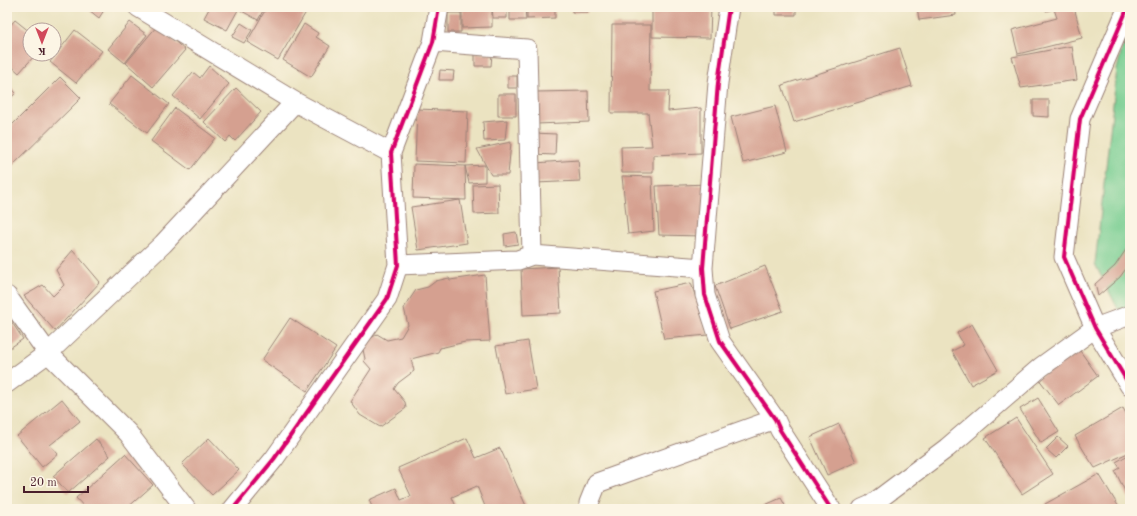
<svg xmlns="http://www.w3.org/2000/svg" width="1137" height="516" font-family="'Old Standard TT',serif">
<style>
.green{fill:#78ce92;stroke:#61765e}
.building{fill:#d5a090}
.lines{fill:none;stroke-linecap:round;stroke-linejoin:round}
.minor-casing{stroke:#9a8176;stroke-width:21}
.minor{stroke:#fff;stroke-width:19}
.cycleway-casing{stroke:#fcf5e5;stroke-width:6}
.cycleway{stroke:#d6006c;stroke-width:4}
</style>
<rect width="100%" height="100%" fill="#fcf5e5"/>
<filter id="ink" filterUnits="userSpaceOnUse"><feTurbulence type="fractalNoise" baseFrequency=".025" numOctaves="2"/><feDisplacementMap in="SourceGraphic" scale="8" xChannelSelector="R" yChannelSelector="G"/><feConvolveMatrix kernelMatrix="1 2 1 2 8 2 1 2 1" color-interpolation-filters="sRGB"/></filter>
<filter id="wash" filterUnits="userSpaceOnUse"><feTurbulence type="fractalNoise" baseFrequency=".012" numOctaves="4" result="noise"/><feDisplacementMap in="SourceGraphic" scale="16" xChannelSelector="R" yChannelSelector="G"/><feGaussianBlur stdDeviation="0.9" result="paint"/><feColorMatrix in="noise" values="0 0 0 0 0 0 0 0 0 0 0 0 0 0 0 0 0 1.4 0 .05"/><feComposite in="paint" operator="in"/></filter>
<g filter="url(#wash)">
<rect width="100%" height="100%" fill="#ebe3c1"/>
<path class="green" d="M 1130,14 L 1130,306 L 1120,313 L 1095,264 L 1117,69 Z"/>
<g id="blocks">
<path class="building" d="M 92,7 L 106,7 L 99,18 L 89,10 Z
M 210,7 L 232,7 L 238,10 L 227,30 L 204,18 Z
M 241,7 L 265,7 L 258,20 L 240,10 Z
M 267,7 L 309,7 L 278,60 L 247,42 Z
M 459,7 L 484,7 L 484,9 L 492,9 L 492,27 L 462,28 L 462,11 L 459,11 Z
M 492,7 L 507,7 L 507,18 L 493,18 Z
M 510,7 L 525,7 L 526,20 L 510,20 Z
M 527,7 L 555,7 L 555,18 L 527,19 Z
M 572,7 L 588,7 L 588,12 L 572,12 Z
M 652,7 L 711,7 L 710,38 L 652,37 Z
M 776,7 L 796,7 L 796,15 L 776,15 Z
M 917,7 L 955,7 L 956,15 L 919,20 Z
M 1045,7 L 1074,7 L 1082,38 L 1018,54 L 1012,30 L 1057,18 L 1054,9 L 1046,11 Z
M 448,13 L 461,13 L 461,32 L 448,32 Z
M 15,20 L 30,32 L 30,54 L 36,54 L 19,73 L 7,62 L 7,29 Z
M 130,22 L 147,35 L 125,63 L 108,49 Z
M 241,23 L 252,30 L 244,43 L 232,37 Z
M 304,24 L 318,33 L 316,37 L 330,46 L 311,77 L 283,60 Z
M 612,25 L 651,25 L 650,91 L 669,91 L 668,111 L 701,108 L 701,153 L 653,155 L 653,173 L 622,173 L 621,147 L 652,146 L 648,113 L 611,113 Z
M 157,26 L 185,50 L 153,87 L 126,63 Z
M 75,30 L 102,51 L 76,83 L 50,62 Z
M 1072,46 L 1077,80 L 1021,88 L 1012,57 Z
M 900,48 L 912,86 L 794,122 L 782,85 Z
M 475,53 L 492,54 L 491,66 L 475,66 Z
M 209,66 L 229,84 L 200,119 L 173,96 L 193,72 L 200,78 Z
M 440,70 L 454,71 L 453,80 L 439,80 Z
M 132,75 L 169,104 L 147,133 L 109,104 Z
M 508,76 L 517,76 L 517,88 L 508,88 Z
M 60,77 L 81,98 L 7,171 L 7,130 Z
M 7,83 L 16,93 L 7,101 Z
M 236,88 L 261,112 L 235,141 L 230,136 L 225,142 L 204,122 Z
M 588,91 L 589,122 L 536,124 L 536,92 Z
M 498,94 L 516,94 L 516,116 L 498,116 Z
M 1033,100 L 1049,100 L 1049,117 L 1033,116 Z
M 775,106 L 787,152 L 743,163 L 731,117 Z
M 175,108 L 215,138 L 190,170 L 151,141 Z
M 417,109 L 468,111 L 466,163 L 415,161 Z
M 507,120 L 505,140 L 484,141 L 483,122 Z
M 533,133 L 556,134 L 555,155 L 532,154 Z
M 511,142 L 508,175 L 491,175 L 477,149 Z
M 578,160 L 580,181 L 536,183 L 535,163 Z
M 414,164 L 465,166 L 466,200 L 413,198 Z
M 485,165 L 485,182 L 469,183 L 465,166 Z
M 622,176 L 652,177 L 654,231 L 628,234 Z
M 498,184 L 499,213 L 474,214 L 473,185 Z
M 707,184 L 702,236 L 659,235 L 656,186 Z
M 460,200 L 467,243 L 418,250 L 411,207 Z
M 516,232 L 518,244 L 505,246 L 504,234 Z
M 1127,248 L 1130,249 L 1130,263 L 1120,277 L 1098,296 L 1095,284 L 1115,266 Z
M 73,250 L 100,282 L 55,331 L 24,296 L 43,285 L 53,296 L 64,285 L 56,270 Z
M 765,266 L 783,311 L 730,329 L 715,286 Z
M 558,267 L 561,313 L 523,315 L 521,269 Z
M 485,275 L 490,341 L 465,342 L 440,348 L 438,352 L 411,359 L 414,371 L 398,383 L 394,389 L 405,402 L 406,408 L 380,427 L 360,415 L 350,401 L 371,369 L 364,361 L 365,359 L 362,345 L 377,334 L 387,340 L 401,337 L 408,325 L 404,308 L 416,290 L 428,287 L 436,281 L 449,278 L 450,280 Z
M 691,283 L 708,335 L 664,339 L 653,291 Z
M 7,315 L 23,339 L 7,350 Z
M 290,318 L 336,348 L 307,391 L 262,360 Z
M 972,324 L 998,370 L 971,385 L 952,351 L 964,345 L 957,333 Z
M 528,341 L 536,389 L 505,394 L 496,346 Z
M 1078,348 L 1098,376 L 1059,405 L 1038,378 Z
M 1038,398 L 1059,432 L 1041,443 L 1020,409 Z
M 62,399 L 80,421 L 50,445 L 58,454 L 42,467 L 17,436 Z
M 1123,408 L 1130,421 L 1130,452 L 1095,468 L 1087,456 L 1075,436 Z
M 1016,418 L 1053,474 L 1022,494 L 985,438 Z
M 839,424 L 856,462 L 827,475 L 810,437 Z
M 1058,437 L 1068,446 L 1056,458 L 1046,449 Z
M 209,438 L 239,470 L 212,495 L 182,464 Z
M 467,438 L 476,458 L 500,448 L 527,508 L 524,509 L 486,509 L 477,486 L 452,497 L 457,509 L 373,509 L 369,500 L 396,488 L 401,500 L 411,496 L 398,468 Z
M 96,439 L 110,456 L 68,493 L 53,476 Z
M 125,454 L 153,485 L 126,509 L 86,509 L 76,498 Z
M 1130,454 L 1130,501 L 1115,471 L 1120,468 L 1116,462 Z
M 1099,474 L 1120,509 L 1047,509 L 1045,504 Z
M 781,498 L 787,509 L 756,509 Z"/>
</g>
</g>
<g filter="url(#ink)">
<use href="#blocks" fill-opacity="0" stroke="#9a8176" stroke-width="1"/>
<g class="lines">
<defs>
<path id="minor" d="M 138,7 L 295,102 L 391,153
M 729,7 L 718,83 L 703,268 L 705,295 L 720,341 L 775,419 L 780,430 L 831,509
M 1128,7 L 1080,119 L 1064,257 L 1095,328 L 1130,386
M 433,42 L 527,49 L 532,255
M 398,265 L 518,260 L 532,255 L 703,268
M 7,296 L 48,353 L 128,433 L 186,509
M 7,383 L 48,353 L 163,244 L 295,102
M 589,503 L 597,483 L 775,419
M 233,509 L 274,459 L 387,299 L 398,265 L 391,153 L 433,42 L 439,7
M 862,509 L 871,505 L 947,448 L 1041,367 L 1095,328 L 1130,315"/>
</defs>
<use href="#minor" class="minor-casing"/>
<use href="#minor" class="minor"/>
<defs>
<path id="cycleway" d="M 729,7 L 718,83 L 703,268 L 705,295 L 720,341 L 775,419 L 780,430 L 831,509
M 1128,7 L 1080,119 L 1064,257 L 1095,328 L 1130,386
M 233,509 L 274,459 L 387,299 L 398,265 L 391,153 L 433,42 L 439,7"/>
</defs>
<use href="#cycleway" class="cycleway-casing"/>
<use href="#cycleway" class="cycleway"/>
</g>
</g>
<rect width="1137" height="516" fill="none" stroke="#fcf5e5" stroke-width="24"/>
<g transform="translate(42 42) rotate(180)"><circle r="19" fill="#fcf5e5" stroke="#b59f9b"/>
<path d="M0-3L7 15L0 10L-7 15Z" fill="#d1495b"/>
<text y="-6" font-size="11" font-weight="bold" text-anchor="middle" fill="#4a1f2b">K</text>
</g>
<path d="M24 486v6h64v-6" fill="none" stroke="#4a1f2b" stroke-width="2"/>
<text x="30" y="486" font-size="12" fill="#4a1f2b" stroke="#fcf5e5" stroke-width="3" paint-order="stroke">20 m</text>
</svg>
